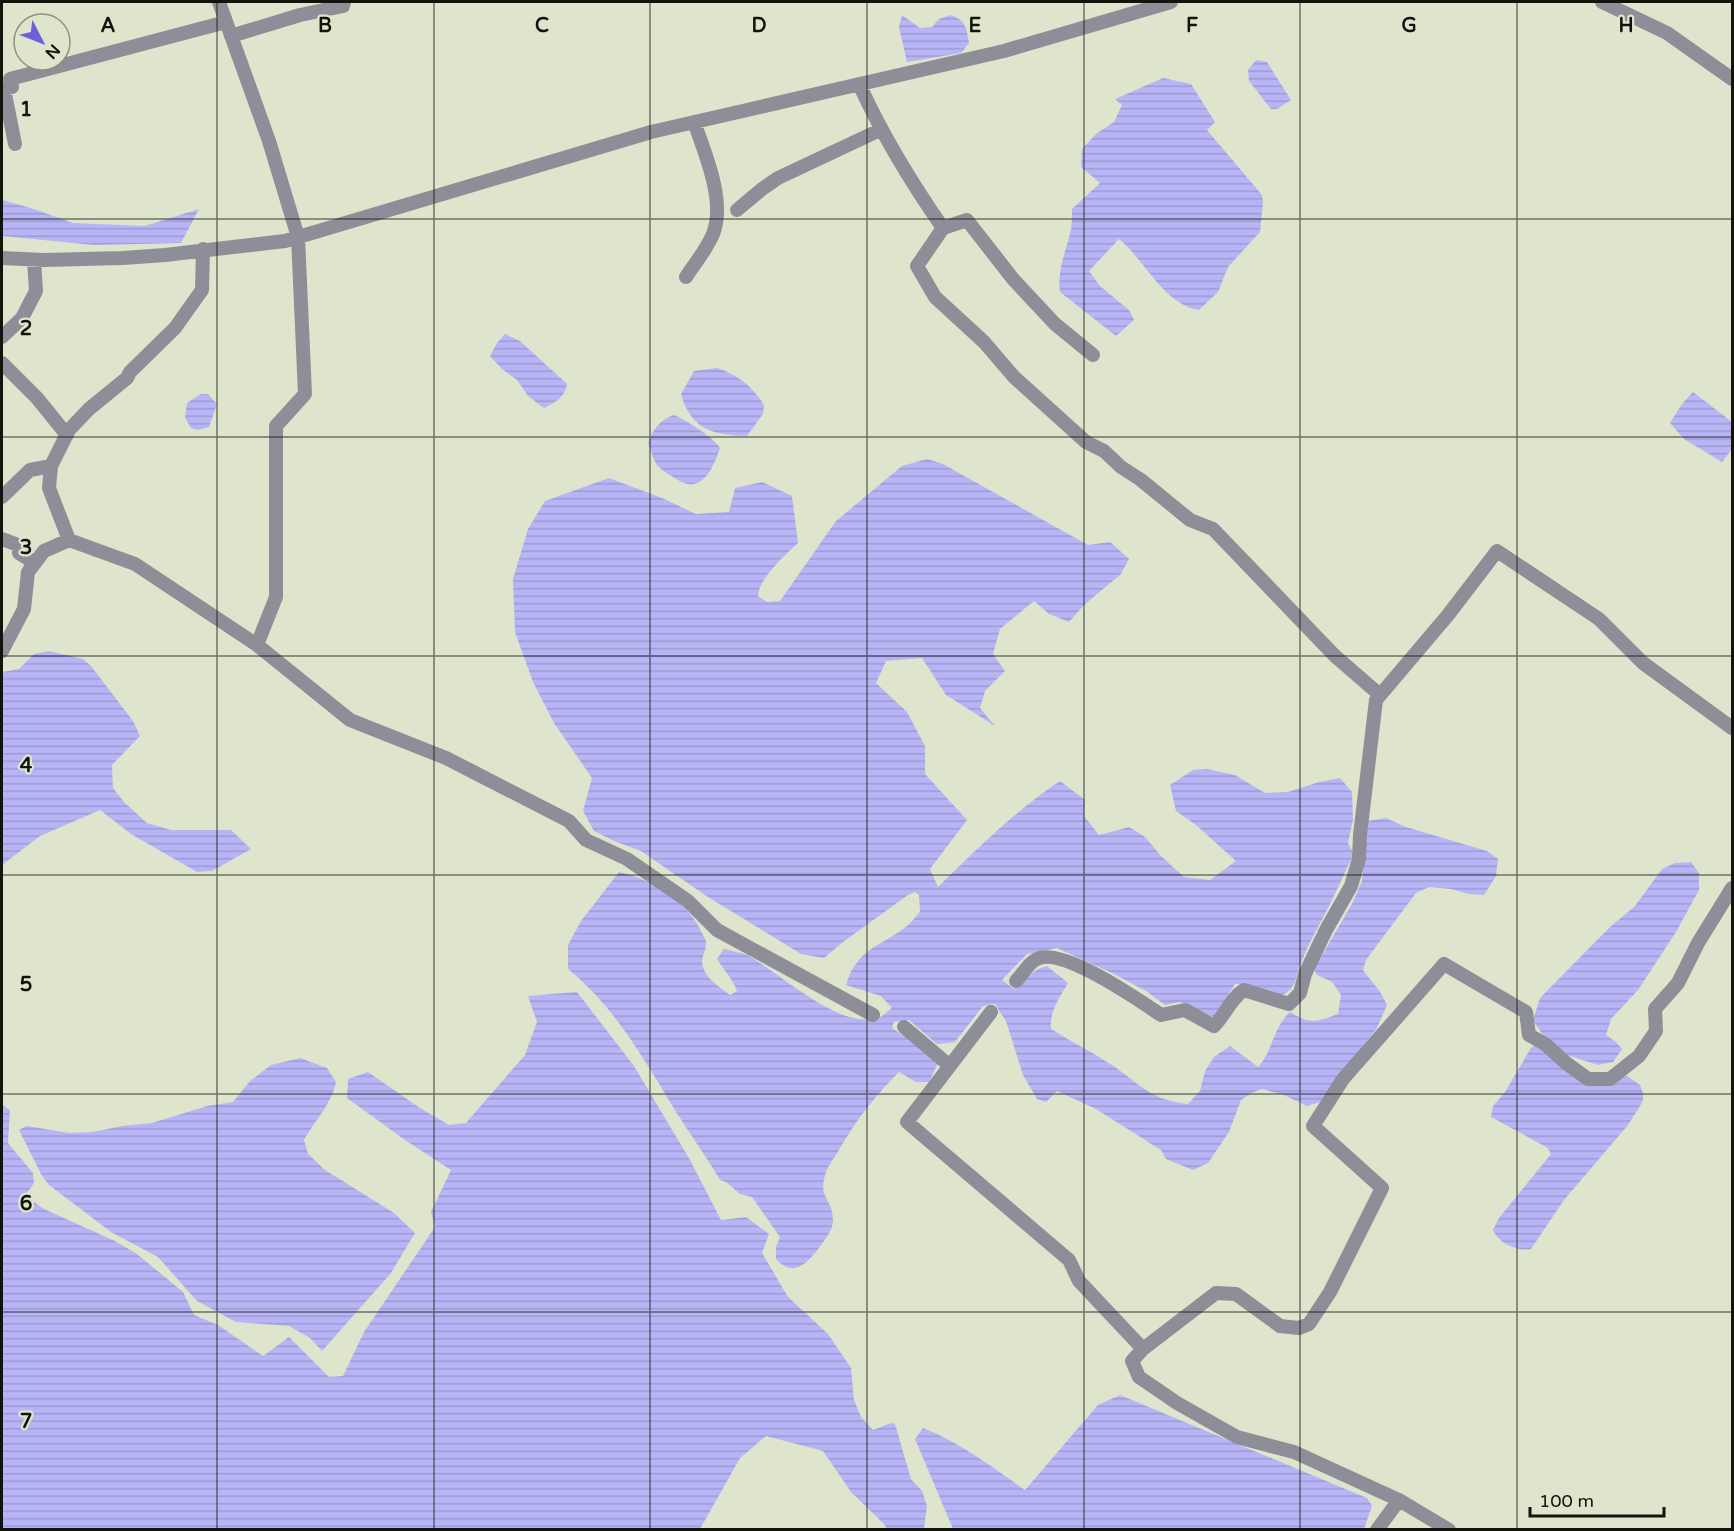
<svg xmlns="http://www.w3.org/2000/svg" width="1734" height="1531" font-family="'Varela Round',sans-serif">
<style>
.water{fill:url(#water-rules)}
.lines{fill:none;stroke-linecap:round;stroke-linejoin:round}
.minor{stroke:#8d8e98;stroke-width:14}
.grid{fill:none;stroke:#12140b;stroke-width:1.5;stroke-opacity:0.55}
.grid-label{font-size:20px;text-anchor:middle;font-weight:bold;fill:#12140b;stroke:#dee5cc;stroke-width:4.5;stroke-linejoin:round;paint-order:stroke}
</style>
<defs>
<pattern id="water-rules" width="6" height="5" patternUnits="userSpaceOnUse" patternTransform="scale(1.5)"><rect width="6" height="5" fill="#b7b5f6"/><path d="M0 2.5h6" fill="none" stroke="#9c9bd2"/></pattern>
</defs>
<rect width="100%" height="100%" fill="#dee5cc"/>
<path class="water" d="M 902,15 L 920,28 L 932,27 L 939,19 L 951,15 C 965,20 967,28 969,43 L 961,53 L 907,62 L 899,27 Z
M 1256,60 L 1267,62 L 1291,100 L 1277,109 L 1271,109 L 1249,81 L 1248,70 Z
M 1163,78 L 1191,84 L 1215,122 L 1207,130 L 1262,195 L 1263,202 L 1260,232 L 1228,267 L 1218,292 L 1199,310 C 1163,304 1145,260 1119,239 L 1089,271 L 1100,286 L 1129,310 L 1134,320 L 1116,336 L 1060,292 C 1057,271 1065,254 1070,234 C 1072,226 1072,217 1072,209 L 1100,183 L 1081,167 L 1082,149 L 1096,134 L 1114,122 L 1122,105 L 1115,99 Z
M 2,200 L 34,209 L 73,223 L 145,226 L 199,209 L 181,243 L 94,245 L 2,236 Z
M 505,334 L 520,341 L 567,384 C 565,397 556,402 544,408 L 528,396 L 517,380 L 502,369 L 490,356 L 497,343 Z
M 717,368 C 738,375 752,386 764,405 L 763,414 L 747,436 C 713,435 691,430 681,394 L 694,371 Z
M 1693,392 L 1732,422 L 1732,449 L 1722,462 L 1684,439 L 1670,423 L 1682,404 Z
M 201,394 L 208,394 L 217,404 L 209,427 L 198,430 L 191,428 L 185,418 L 187,403 Z
M 674,415 C 686,420 713,437 720,448 C 713,468 702,496 676,479 C 670,475 661,470 657,465 C 653,459 651,450 648,443 C 653,429 660,420 674,415 Z
M 927,459 L 943,464 L 1088,545 L 1110,542 L 1129,559 L 1121,574 L 1084,605 L 1069,622 L 1049,614 L 1034,601 L 1000,629 L 993,654 L 1005,671 L 985,691 L 980,708 L 995,726 L 946,695 L 922,658 L 886,661 L 876,683 L 907,712 L 925,746 L 925,774 L 967,820 L 930,869 L 938,887 C 977,849 1015,811 1060,781 L 1085,800 L 1084,816 L 1099,835 L 1129,827 L 1145,837 L 1162,857 L 1184,877 L 1210,880 L 1236,861 L 1196,825 L 1176,811 L 1170,785 L 1193,770 L 1207,769 L 1235,775 L 1265,793 L 1288,792 L 1319,782 L 1340,778 L 1352,792 L 1353,820 L 1348,843 L 1354,854 C 1345,871 1338,888 1330,904 C 1320,924 1309,942 1301,963 C 1296,974 1297,988 1284,994 C 1268,1001 1252,981 1235,984 L 1214,1017 L 1180,1002 L 1165,1005 L 1146,991 L 1112,973 L 1057,948 L 1027,954 L 1002,980 L 1014,989 C 1028,980 1028,971 1047,966 L 1068,983 C 1060,997 1049,1012 1051,1029 C 1072,1042 1094,1053 1115,1067 C 1143,1087 1152,1100 1188,1104 L 1200,1091 L 1205,1071 L 1214,1057 L 1230,1046 L 1258,1067 C 1273,1051 1273,1027 1290,1012 C 1311,1025 1316,1022 1338,1014 L 1341,995 L 1332,982 L 1317,975 L 1314,969 L 1352,904 L 1362,881 L 1368,821 L 1386,818 L 1406,827 L 1487,851 L 1498,859 L 1496,876 L 1484,895 L 1469,894 L 1451,889 L 1429,887 L 1416,893 L 1366,960 L 1363,970 C 1373,984 1380,989 1387,1005 L 1377,1028 L 1320,1102 L 1307,1106 L 1284,1095 L 1262,1089 L 1251,1093 L 1241,1100 L 1229,1132 L 1208,1163 L 1193,1170 L 1166,1159 L 1161,1150 L 1096,1109 L 1057,1091 L 1046,1102 L 1037,1099 L 1023,1075 L 1006,1021 L 995,1004 L 983,1006 L 955,1042 L 937,1044 L 909,1020 L 894,1022 L 892,1028 L 924,1050 L 938,1063 L 929,1082 L 916,1082 L 899,1072 C 875,1096 857,1119 840,1148 C 836,1156 829,1164 826,1172 C 817,1198 833,1199 833,1220 C 833,1231 825,1239 819,1248 C 806,1264 794,1278 776,1259 L 776,1247 L 780,1237 L 752,1197 L 740,1194 L 726,1182 L 720,1180 C 709,1161 697,1144 685,1126 C 650,1071 620,1011 568,969 L 568,945 L 581,921 L 619,872 C 651,879 685,899 700,929 C 702,933 705,938 706,942 C 707,948 703,954 702,960 C 702,977 719,986 730,995 L 737,991 C 732,978 724,970 717,959 L 724,949 C 731,951 740,952 747,955 C 778,971 839,1030 877,1018 C 883,1017 887,1011 892,1008 L 881,996 L 846,985 C 857,948 880,947 907,926 C 912,922 916,916 920,912 L 919,895 L 915,892 L 908,895 L 843,942 L 824,958 L 801,954 L 708,897 L 641,851 L 614,841 L 594,831 L 583,811 L 592,778 L 554,723 L 533,682 L 515,632 L 513,579 L 528,529 L 545,501 L 609,478 L 662,498 L 696,514 L 729,512 L 735,488 L 762,482 L 792,496 L 798,543 C 785,555 759,578 758,596 L 767,602 L 780,601 L 836,521 L 902,466 Z
M 49,651 L 83,659 L 91,666 L 133,721 L 140,736 L 112,765 L 113,788 L 124,802 L 147,823 L 171,830 L 231,830 L 251,849 L 212,871 L 197,872 L 131,834 L 100,810 L 40,836 L 2,865 L 2,672 L 19,669 L 34,654 Z
M 1691,862 L 1699,873 L 1699,890 L 1676,932 L 1638,990 L 1611,1019 L 1606,1035 L 1616,1042 L 1622,1049 L 1613,1062 L 1598,1065 L 1567,1055 L 1544,1037 L 1533,1020 L 1540,998 L 1609,928 L 1635,906 L 1662,869 L 1675,863 Z
M 577,992 L 634,1066 L 690,1160 L 721,1220 L 746,1217 L 769,1234 L 762,1253 L 788,1297 L 828,1334 L 851,1368 L 854,1400 L 861,1417 L 873,1430 L 891,1423 L 895,1424 L 911,1479 L 922,1491 L 927,1506 L 924,1529 L 887,1529 L 884,1524 L 851,1492 L 823,1451 L 766,1436 L 740,1458 L 700,1529 L 2,1529 L 2,1105 L 10,1110 L 8,1143 L 33,1173 L 34,1183 L 25,1196 L 44,1209 L 115,1241 L 137,1254 L 183,1292 L 194,1315 L 218,1325 L 263,1356 L 289,1337 L 329,1377 L 343,1376 L 364,1332 L 435,1227 L 431,1212 L 451,1170 L 405,1140 L 347,1098 L 348,1079 L 368,1072 L 420,1108 L 449,1125 L 466,1123 L 525,1055 L 537,1022 L 528,996 Z
M 1535,1046 C 1556,1051 1563,1075 1585,1082 C 1589,1083 1595,1086 1599,1085 C 1608,1084 1617,1078 1627,1076 L 1640,1085 L 1643,1093 L 1643,1101 L 1628,1125 L 1564,1200 L 1531,1249 C 1518,1252 1498,1243 1493,1230 L 1499,1218 L 1551,1154 L 1548,1148 L 1491,1117 L 1493,1106 L 1505,1092 L 1531,1048 Z
M 300,1058 L 327,1068 L 336,1082 C 331,1105 315,1120 304,1140 L 308,1154 L 325,1170 L 394,1213 L 415,1233 L 391,1273 L 322,1351 L 310,1338 L 289,1326 L 236,1322 L 197,1301 L 158,1257 L 111,1232 L 49,1185 L 42,1176 L 19,1130 L 27,1126 L 69,1133 L 93,1132 L 122,1126 L 152,1123 L 207,1106 L 233,1102 L 250,1081 L 271,1065 Z
M 1120,1395 L 1367,1498 L 1372,1506 L 1364,1529 L 953,1529 L 915,1439 L 923,1428 C 961,1443 992,1467 1025,1490 L 1098,1405 Z"/>
<g class="lines">
<path class="minor" d="M 219,2 L 269,141 L 298,237 L 305,394 L 276,426 L 276,597 L 257,645
M 1602,2 L 1667,33 L 1732,79
M 231,36 L 300,15 L 343,6 L 344,2
M 859,84 C 883,136 910,181 943,228
M 15,144 L 4,89 L 12,87 L 10,79 L 226,22
M 737,210 L 762,189 L 778,178 L 880,130
M 2,258 L 44,260 L 123,258 L 165,255 L 285,241 L 651,132 L 1004,51 L 1171,2
M 686,277 C 695,263 707,249 713,234 C 726,202 705,153 694,122
M 2,337 L 22,318 L 36,291 L 34,260
M 1093,355 L 1055,324 L 1013,279 L 967,220 L 943,228 L 917,266 L 935,297 L 984,342 L 1014,377 L 1086,442 L 1104,451 L 1121,467 L 1141,480 L 1190,520 L 1213,529 L 1335,656 L 1380,695
M 2,363 L 37,398 L 67,435
M 2,497 L 30,470 L 51,466
M 2,539 L 18,545 L 19,553 L 35,563
M 69,540 L 49,488 L 51,466 L 69,430 L 89,409 L 127,378 L 130,372 L 175,328 L 202,290 L 203,249
M 2,651 L 24,609 L 28,572 L 44,551 L 69,540 L 135,564 L 257,645 L 350,720 L 446,758 L 569,821 L 586,840 L 627,859 L 688,901 L 717,930 L 873,1015
M 1016,981 C 1022,975 1028,964 1035,960 C 1059,944 1140,1001 1161,1015 L 1185,1010 L 1214,1026 C 1226,1014 1230,999 1244,990 L 1289,1004 L 1300,993 L 1305,974 L 1326,930 L 1351,886 L 1359,859 L 1360,835 L 1376,700 L 1448,615 L 1497,551 L 1599,619 L 1643,663 L 1732,728
M 991,1012 L 907,1122 L 1069,1260 L 1079,1281 L 1143,1349
M 904,1027 L 950,1066
M 1399,1500 L 1294,1452 L 1237,1437 L 1177,1403 L 1139,1377 L 1132,1361 L 1143,1349 L 1216,1293 L 1236,1294 L 1280,1326 L 1299,1328 L 1309,1324 L 1330,1292 L 1382,1188 L 1313,1126 L 1343,1079 L 1444,964 L 1526,1012 L 1529,1035 L 1545,1044 L 1566,1063 L 1588,1079 L 1610,1079 L 1639,1056 L 1656,1031 L 1655,1009 L 1678,983 L 1698,943 L 1732,888
M 1377,1530 L 1399,1500 L 1449,1530"/>
</g>
<path class="grid" d="M 217,2 L 217,1530M 434,2 L 434,1530M 650,2 L 650,1530M 867,2 L 867,1530M 1084,2 L 1084,1530M 1300,2 L 1300,1530M 1517,2 L 1517,1530M 2,219 L 1732,219M 2,437 L 1732,437M 2,656 L 1732,656M 2,875 L 1732,875M 2,1094 L 1732,1094M 2,1312 L 1732,1312"/>
<g class="grid-label">
<text x="108" y="32">A</text>
<text x="325" y="32">B</text>
<text x="542" y="32">C</text>
<text x="759" y="32">D</text>
<text x="975" y="32">E</text>
<text x="1192" y="32">F</text>
<text x="1409" y="32">G</text>
<text x="1626" y="32">H</text>
<text x="26" y="116">1</text>
<text x="26" y="335">2</text>
<text x="26" y="554">3</text>
<text x="26" y="772">4</text>
<text x="26" y="991">5</text>
<text x="26" y="1210">6</text>
<text x="26" y="1428">7</text>
</g>
<rect width="1734" height="1531" fill="none" stroke="#12140b" stroke-width="6"/>
<g transform="translate(42 42) rotate(132)"><circle r="28" fill="#dee5cc" stroke="#8c917f" stroke-width="1.5"/>
<path d="M0-4.5L10 22L0 15L-10 22Z" fill="#6f5fd9"/>
<text y="-9" font-size="16" font-weight="bold" text-anchor="middle" fill="#12140b">N</text>
</g>
<path d="M1530 1507v9h134v-9" fill="none" stroke="#12140b" stroke-width="3"/>
<text x="1539" y="1507" font-size="18" fill="#12140b" stroke="#dee5cc" stroke-width="4.5" paint-order="stroke">100 m</text>
</svg>
